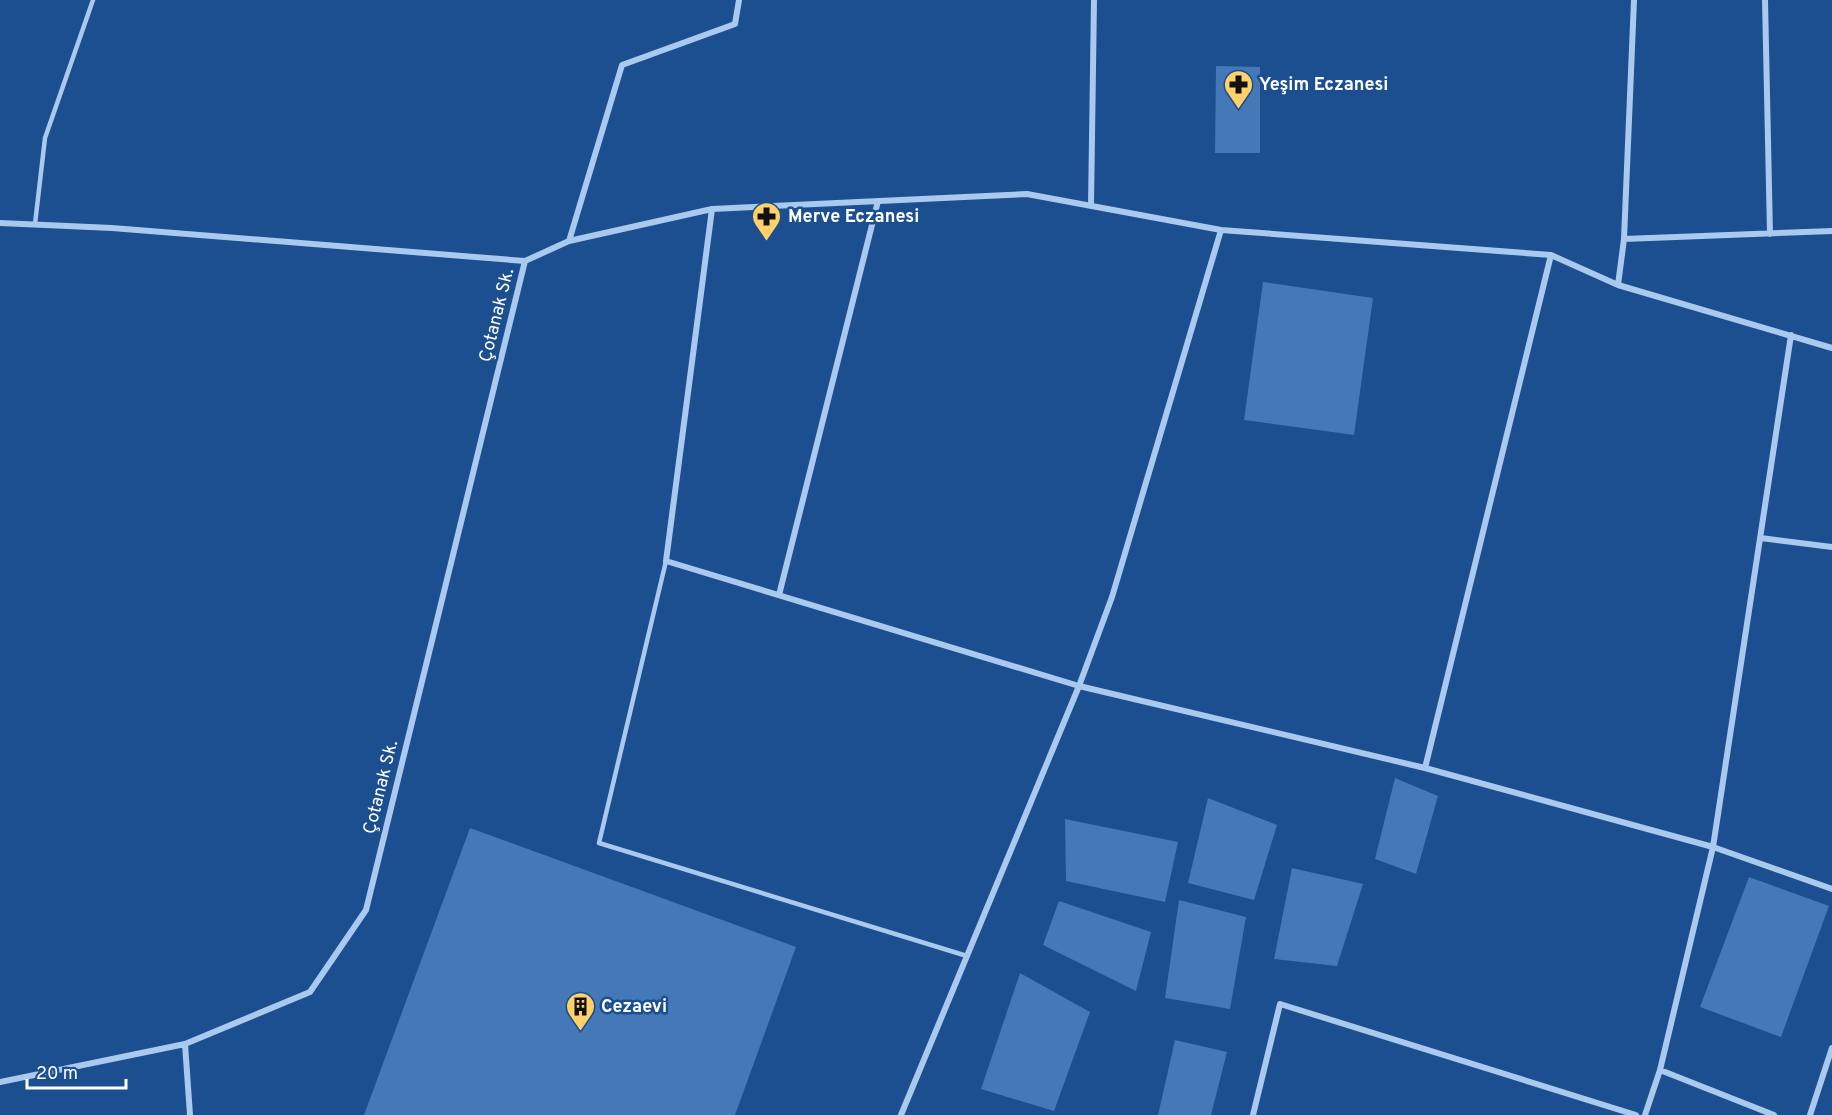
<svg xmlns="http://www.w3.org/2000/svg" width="1832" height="1115" font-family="Overpass,sans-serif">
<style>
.building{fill:#4478b7}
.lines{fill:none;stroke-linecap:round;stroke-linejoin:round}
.service{stroke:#a9c9ee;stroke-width:4.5}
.minor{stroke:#a9c9ee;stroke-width:6}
.labels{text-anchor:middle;stroke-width:5;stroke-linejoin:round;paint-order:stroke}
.poi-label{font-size:18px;font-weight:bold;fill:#fff;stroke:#1b4f8f;text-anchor:start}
.street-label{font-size:18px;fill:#fff;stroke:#1b4f8f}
</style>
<rect width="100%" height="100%" fill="#1b4f8f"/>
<path class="building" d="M 1216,66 L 1260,67 L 1260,153 L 1215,153 Z
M 1263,282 L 1373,298 L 1354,435 L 1244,420 Z
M 1395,778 L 1438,796 L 1416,874 L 1375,859 Z
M 1208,798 L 1277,825 L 1254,900 L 1188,883 Z
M 1065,819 L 1178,842 L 1165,902 L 1066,881 Z
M 470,828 L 796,947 L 735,1115 L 364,1115 Z
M 1292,868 L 1363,884 L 1337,966 L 1274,959 Z
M 1749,877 L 1829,906 L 1781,1037 L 1700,1007 Z
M 1179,900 L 1246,917 L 1230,1009 L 1165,998 Z
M 1059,901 L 1151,932 L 1136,991 L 1043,945 Z
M 1020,973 L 1090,1012 L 1054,1111 L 981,1089 Z
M 1175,1040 L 1227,1052 L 1211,1115 L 1158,1115 Z"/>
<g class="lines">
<path class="service" d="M 35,224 L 45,138 L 93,0
M 666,561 L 599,843 L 967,956"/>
<path class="minor" d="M 1765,0 L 1770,234
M 1091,206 L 1094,0
M 712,209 L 666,561 L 1079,686 L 1425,768 L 1713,847 L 1832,889
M 0,223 L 112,228 L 525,261 L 569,241 L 712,209 L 1027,194 L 1221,230 L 1551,255 L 1618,285 L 1832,348
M 1624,239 L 1832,231
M 569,241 L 622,65 L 735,24 L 739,0
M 1618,285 L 1624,239 L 1634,0
M 1761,538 L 1832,547
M 779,595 L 878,201
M 1425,768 L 1551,255
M 185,1044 L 190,1115
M 1660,1070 L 1713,847 L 1791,335
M 0,1082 L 185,1044 L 310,992 L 366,910 L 525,261
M 901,1115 L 1079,686 L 1112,597 L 1221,230
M 1253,1115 L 1280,1004 L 1636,1115
M 1645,1115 L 1660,1070 L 1774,1115
M 1810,1115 L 1832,1048"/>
</g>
<defs>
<symbol id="pharmacy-pin" viewBox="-11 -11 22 30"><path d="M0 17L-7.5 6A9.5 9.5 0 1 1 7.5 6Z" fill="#ffd166" stroke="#1b4f8f"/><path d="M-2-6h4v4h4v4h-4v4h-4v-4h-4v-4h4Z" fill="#111"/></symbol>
<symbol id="building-pin" viewBox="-11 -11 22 30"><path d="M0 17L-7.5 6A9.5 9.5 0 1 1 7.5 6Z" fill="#ffd166" stroke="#1b4f8f"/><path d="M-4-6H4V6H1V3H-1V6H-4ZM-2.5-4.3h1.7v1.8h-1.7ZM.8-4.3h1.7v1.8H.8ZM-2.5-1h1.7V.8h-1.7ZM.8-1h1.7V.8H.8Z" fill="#111"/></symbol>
</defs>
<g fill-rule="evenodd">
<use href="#pharmacy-pin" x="1222" y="68" width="33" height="45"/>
<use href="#pharmacy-pin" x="750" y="200" width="33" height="45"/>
<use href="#building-pin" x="564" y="990" width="33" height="45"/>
</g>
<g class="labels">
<g class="poi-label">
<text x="1259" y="90">Yeşim Eczanesi</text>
<text x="788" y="222">Merve Eczanesi</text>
<text x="601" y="1012">Cezaevi</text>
</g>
<g class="street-label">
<text transform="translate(496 315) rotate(-76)" y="6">Çotanak Sk.</text>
<text transform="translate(380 787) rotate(-76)" y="6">Çotanak Sk.</text>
</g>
</g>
<path d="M27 1079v9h99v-9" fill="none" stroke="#ffffff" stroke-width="3"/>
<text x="36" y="1079" font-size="18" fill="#ffffff" stroke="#1b4f8f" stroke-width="4.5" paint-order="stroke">20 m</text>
</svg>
